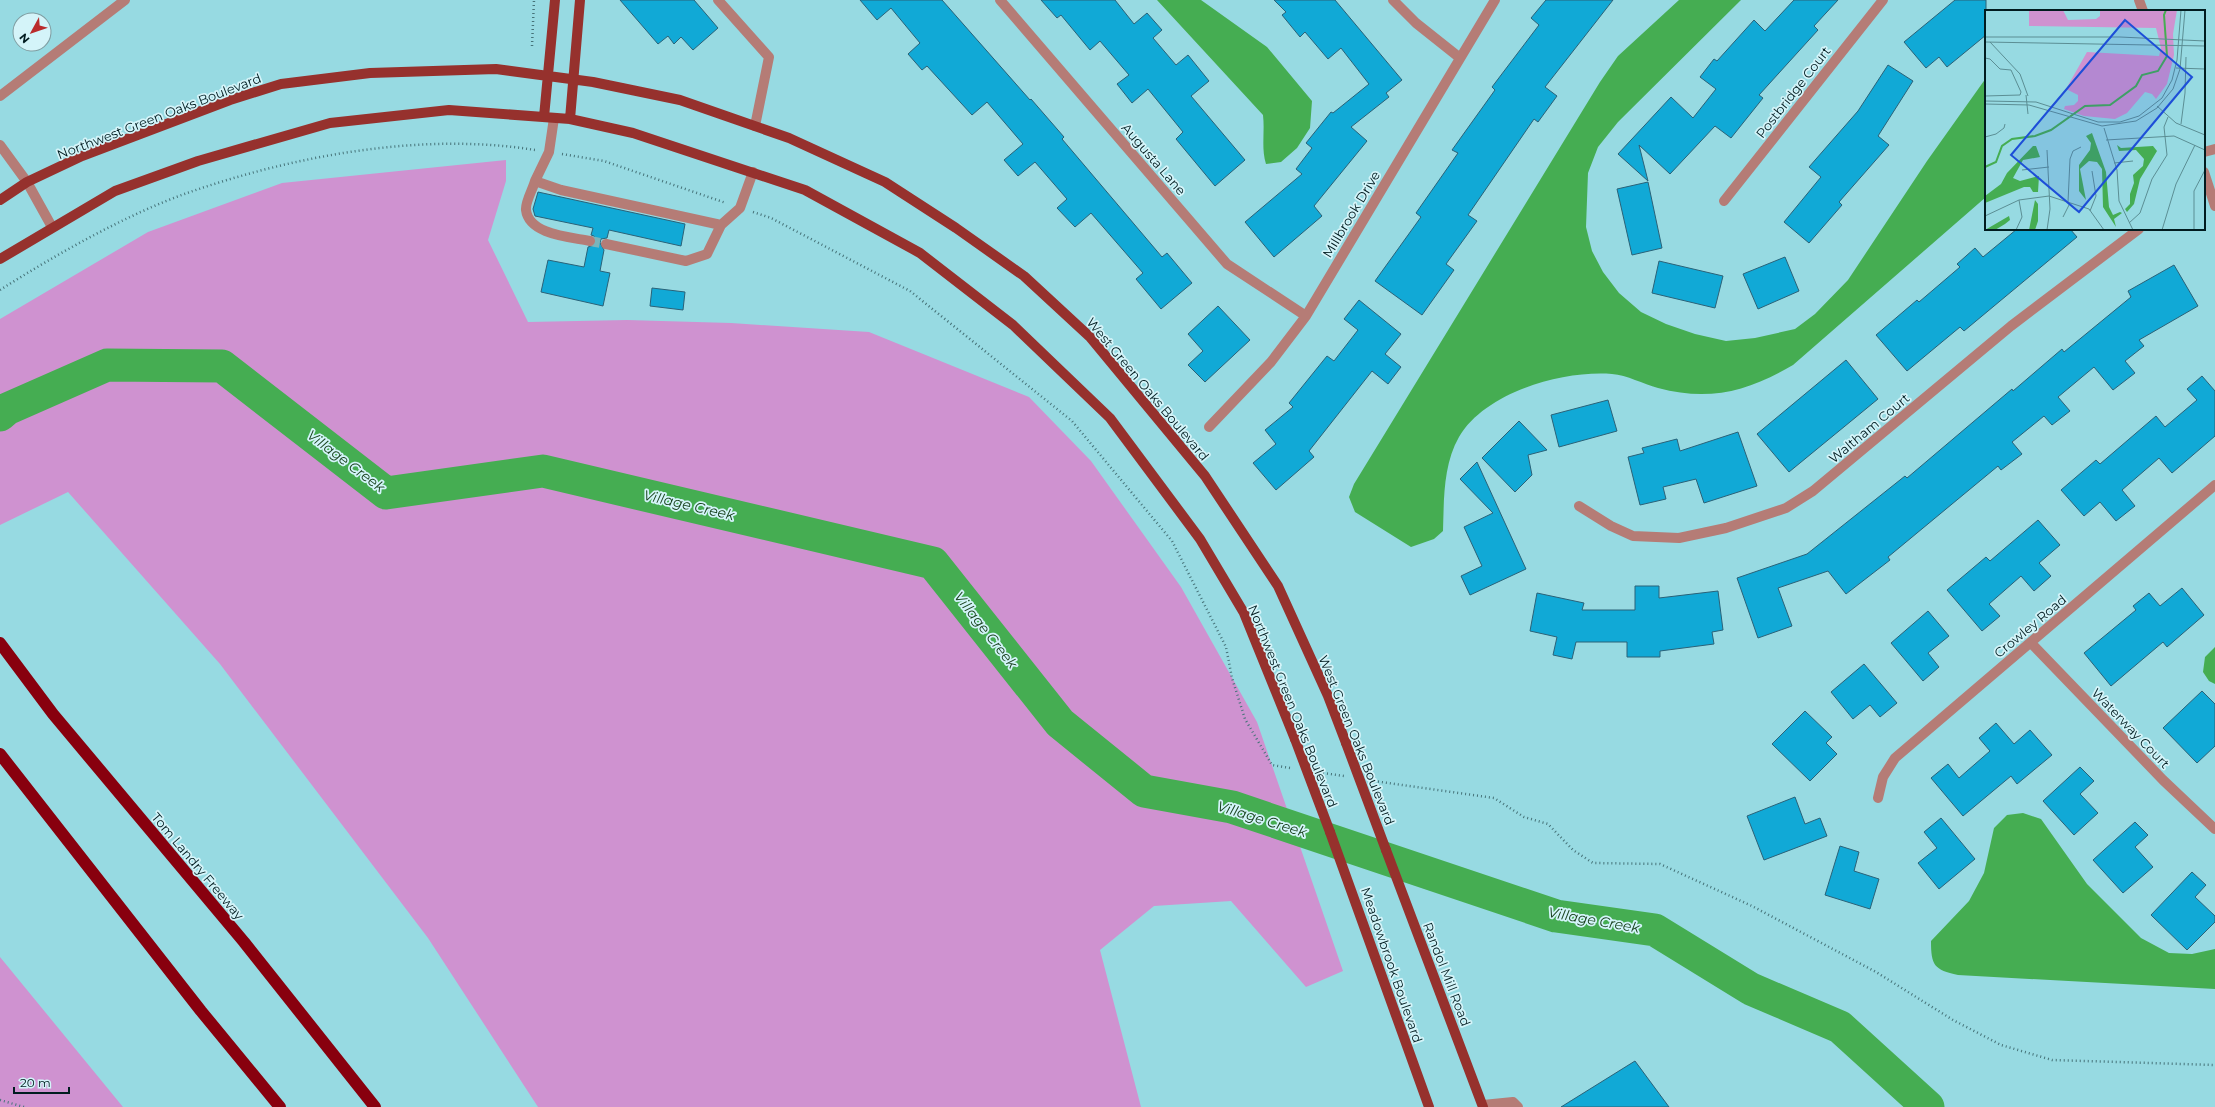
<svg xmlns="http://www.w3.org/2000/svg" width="2215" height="1107" font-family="Montserrat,sans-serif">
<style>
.green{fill:#cf92d0}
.water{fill:#45ad52}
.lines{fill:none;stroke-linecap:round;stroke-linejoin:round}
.river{stroke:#45ad52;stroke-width:33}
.building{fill:#11a9d6;stroke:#2a6278}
.minor-tunnel{stroke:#79b4bb;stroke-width:10;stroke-dasharray:10 5;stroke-linecap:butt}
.path{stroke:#467379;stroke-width:2.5;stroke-dasharray:1 3;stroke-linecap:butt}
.minor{stroke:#b57c76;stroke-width:10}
.major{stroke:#96312d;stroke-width:10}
.highway{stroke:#88000e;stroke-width:12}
.major-bridge{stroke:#96312d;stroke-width:10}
.labels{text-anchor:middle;stroke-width:3.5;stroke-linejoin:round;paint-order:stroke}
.street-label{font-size:13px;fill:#011c20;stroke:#d4f4f9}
.water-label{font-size:14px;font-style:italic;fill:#19421e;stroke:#d4f4f9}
.inset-river{fill:none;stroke:#45ad52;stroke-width:2}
.inset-road{fill:none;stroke:#5b8e94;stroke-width:1}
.view{fill:#1d4ed8;fill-opacity:0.15;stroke:#1d4ed8;stroke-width:2}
.inset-edge{fill:none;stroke:#011c20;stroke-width:2}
</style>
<rect width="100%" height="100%" fill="#97dae2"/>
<path class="green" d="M 506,160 L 506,181 L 488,240 L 528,322 L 627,320 L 731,323 L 869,332 L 1029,397 L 1091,461 L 1181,587 L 1257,722 L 1343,971 L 1306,987 L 1231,901 L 1154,906 L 1100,950 L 1141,1107 L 538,1107 L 428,938 L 220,664 L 68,492 L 0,525 L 0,319 L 148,232 L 282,183 Z
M 0,957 L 123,1107 L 0,1107 Z"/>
<path class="water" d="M 1157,0 L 1201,0 L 1267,47 L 1312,101 L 1310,128 L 1297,148 L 1281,162 L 1266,164 C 1261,148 1265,132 1263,115 Z
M 1679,0 L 1741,0 L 1618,122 L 1598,147 L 1588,173 L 1586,227 L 1592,251 L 1603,272 L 1619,293 L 1641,312 L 1666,324 L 1695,334 L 1726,341 L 1755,338 L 1795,329 L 1815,314 L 1848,280 L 1927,161 L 1986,78 L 1986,197 L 1793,365 C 1748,391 1710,402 1658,388 C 1643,384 1627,375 1612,374 C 1563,370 1485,392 1459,437 C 1443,465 1444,500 1443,531 L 1434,539 L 1411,547 L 1355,512 L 1349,497 L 1354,484 L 1600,82 L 1618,56 Z
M 2215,647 L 2215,684 L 2209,681 L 2203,672 L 2205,657 Z
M 2023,813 L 2041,819 L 2087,884 L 2141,938 L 2169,953 L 2192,954 L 2215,949 L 2215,989 L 1958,975 C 1934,970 1931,965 1931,941 L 1969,901 L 1984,873 L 1994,828 L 2007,815 Z"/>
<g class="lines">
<path class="river" d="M 0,415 L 7,409 L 107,365 L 222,366 L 386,493 L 543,471 L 933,563 L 1060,723 L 1144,791 L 1232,807 L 1556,916 L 1655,930 L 1751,989 L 1840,1027 L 1928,1107"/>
</g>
<path class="building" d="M 620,0 L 694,0 L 718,28 L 693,50 L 681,37 L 674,44 L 668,36 L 658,44 Z
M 860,0 L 942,0 L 1030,100 L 1031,99 L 1064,137 L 1062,139 L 1162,257 L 1167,253 L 1192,283 L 1161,309 L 1136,279 L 1143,273 L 1091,213 L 1075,227 L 1057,208 L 1067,199 L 1035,162 L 1018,176 L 1004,160 L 1023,144 L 987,102 L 972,115 L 927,66 L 922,70 L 908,54 L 920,43 L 891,8 L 877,20 Z
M 1041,0 L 1115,0 L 1134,24 L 1147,13 L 1162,30 L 1153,38 L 1176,65 L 1188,55 L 1209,81 L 1191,96 L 1245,160 L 1215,186 L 1176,139 L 1183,132 L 1148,89 L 1132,103 L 1117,84 L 1129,75 L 1100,41 L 1090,50 L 1061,15 L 1057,18 Z
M 1274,0 L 1335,0 L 1402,80 L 1386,93 L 1389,97 L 1351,127 L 1367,141 L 1314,206 L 1322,216 L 1274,257 L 1245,222 L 1302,174 L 1296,169 L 1312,148 L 1306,143 L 1331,112 L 1333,113 L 1369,84 L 1341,48 L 1328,59 L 1305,32 L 1300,37 L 1282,15 L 1286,12 Z
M 1546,0 L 1613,0 L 1545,87 L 1557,96 L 1538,122 L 1534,119 L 1468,215 L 1477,221 L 1446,264 L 1454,270 L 1422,315 L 1375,281 L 1421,217 L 1416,213 L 1458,153 L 1452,150 L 1495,90 L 1492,87 L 1539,25 L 1531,18 Z
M 1794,0 L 1838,0 L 1814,26 L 1818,30 L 1759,95 L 1763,98 L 1731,138 L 1715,126 L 1670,174 L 1639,145 L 1648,181 L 1618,154 L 1671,97 L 1693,118 L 1716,89 L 1700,77 L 1714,59 L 1717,61 L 1754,20 L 1765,31 Z
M 1955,0 L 1986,0 L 1986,35 L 1947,67 L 1939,57 L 1926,68 L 1904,42 Z
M 1888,65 L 1913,81 L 1878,136 L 1889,145 L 1839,202 L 1842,205 L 1809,243 L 1784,222 L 1821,177 L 1809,167 L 1858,111 Z
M 1648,182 L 1662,248 L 1632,255 L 1617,189 Z
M 538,192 L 685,224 L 681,246 L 609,230 L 607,238 L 601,239 L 600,243 L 604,250 L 600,271 L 610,273 L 603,306 L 541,292 L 548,260 L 584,267 L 588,247 L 595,245 L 596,242 L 594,236 L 591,235 L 593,228 L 535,216 L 533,209 Z
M 2017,229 L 2070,229 L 2077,237 L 1964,331 L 1960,327 L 1907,371 L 1876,335 L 1917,300 L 1919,302 L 1960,267 L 1957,264 L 1975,248 L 1983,257 Z
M 1785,257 L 1799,291 L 1758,309 L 1743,274 Z
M 1659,261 L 1723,276 L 1715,308 L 1652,293 Z
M 2174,265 L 2198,306 L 2139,340 L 2144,346 L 2125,361 L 2135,373 L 2113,390 L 2094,367 L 2058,397 L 2070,411 L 2052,425 L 2044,416 L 2012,442 L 2022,454 L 2001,470 L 1998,466 L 1888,557 L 1890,560 L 1846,594 L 1828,571 L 1778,588 L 1792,626 L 1758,638 L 1737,578 L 1807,554 L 1905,476 L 1907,478 L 2012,389 L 2013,391 L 2062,349 L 2064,352 L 2131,297 L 2128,291 Z
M 652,288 L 685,292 L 683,310 L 650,306 Z
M 1359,300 L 1401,334 L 1385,354 L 1401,367 L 1388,384 L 1372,371 L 1309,451 L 1314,457 L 1276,490 L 1253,463 L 1276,444 L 1265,430 L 1293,407 L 1289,403 L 1327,356 L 1334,361 L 1358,330 L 1344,319 Z
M 1218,306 L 1250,340 L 1205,382 L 1188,365 L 1203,351 L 1188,334 Z
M 1846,360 L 1878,399 L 1789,472 L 1757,434 Z
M 2202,376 L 2215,391 L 2215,436 L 2172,473 L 2159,458 L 2122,490 L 2135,506 L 2116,521 L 2100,502 L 2084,516 L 2061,490 L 2096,460 L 2100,464 L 2156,416 L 2165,427 L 2197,400 L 2187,389 Z
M 1608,400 L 1617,431 L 1559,447 L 1551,415 Z
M 1519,421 L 1547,450 L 1528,455 L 1532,475 L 1515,492 L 1482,458 Z
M 1738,432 L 1757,486 L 1704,503 L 1696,479 L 1663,487 L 1666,499 L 1640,505 L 1628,457 L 1644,453 L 1642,448 L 1677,439 L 1680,451 Z
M 1477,462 L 1526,569 L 1470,595 L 1461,576 L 1482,566 L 1464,527 L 1493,513 L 1460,479 Z
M 2038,520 L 2060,545 L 2039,563 L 2051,576 L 2034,591 L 2021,576 L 1989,604 L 2000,616 L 1982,631 L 1947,590 L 1986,557 L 1990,561 Z
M 1635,586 L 1659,586 L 1659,598 L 1718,591 L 1723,630 L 1712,632 L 1714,644 L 1660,651 L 1660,657 L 1627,657 L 1627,642 L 1576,642 L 1572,659 L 1553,655 L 1557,637 L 1530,631 L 1537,593 L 1584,603 L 1582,610 L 1635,610 Z
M 2182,588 L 2204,615 L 2167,647 L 2163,642 L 2111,686 L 2084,653 L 2136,610 L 2133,606 L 2149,593 L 2160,606 Z
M 1928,611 L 1949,636 L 1928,653 L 1939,667 L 1923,681 L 1891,643 Z
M 1864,664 L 1897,703 L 1880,717 L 1870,705 L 1853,719 L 1831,692 Z
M 2202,691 L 2215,704 L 2215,746 L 2197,763 L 2163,728 Z
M 1805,711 L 1832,737 L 1826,743 L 1837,754 L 1810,781 L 1772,744 Z
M 1996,723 L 2014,744 L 2030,730 L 2052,755 L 2017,784 L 2011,776 L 1963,816 L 1931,778 L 1948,764 L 1959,778 L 1990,751 L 1979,738 Z
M 2080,767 L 2094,781 L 2080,794 L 2098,813 L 2074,835 L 2043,801 Z
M 1795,797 L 1805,824 L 1820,818 L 1827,836 L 1764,860 L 1747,816 Z
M 1941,818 L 1975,859 L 1939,889 L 1918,863 L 1937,848 L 1924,832 Z
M 2135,822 L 2148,835 L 2135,847 L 2153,867 L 2123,893 L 2093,860 Z
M 1840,846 L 1859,852 L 1854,871 L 1879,879 L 1870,909 L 1825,895 Z
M 2192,872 L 2206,885 L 2195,897 L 2215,916 L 2215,922 L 2187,950 L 2151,915 Z
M 1635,1061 L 1669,1107 L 1561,1107 Z"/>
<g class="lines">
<path class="minor-tunnel" d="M 590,241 L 606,244"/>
<path class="path" d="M 532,46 L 534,0
M 562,154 L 604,161 L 726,203
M 753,212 L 771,218 L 910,291 L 1072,421 L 1172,541 L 1226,647 L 1232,678 L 1245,719 L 1272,765 L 1290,768
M 0,290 C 57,254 127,214 190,192 C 297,155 424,132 535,150
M 1323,773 L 1344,776
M 1374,781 L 1494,798 L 1524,817 L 1548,824 L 1573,850 L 1593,863 L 1660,864 L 1752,906 L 1876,972 L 1953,1020 L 2001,1045 L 2052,1060 L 2215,1065
M 0,1100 L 24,1107"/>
<path class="minor" d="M 718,0 L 769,57 L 755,126
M 1000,0 L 1227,264 L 1306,316
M 1393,0 L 1416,23 L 1460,58
M 2139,0 L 2143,11
M 0,96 L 125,0
M 554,118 L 549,152 L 535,181 L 561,190 L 721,225 L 740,208 L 753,172
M 0,145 L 27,182 L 52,227
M 2204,152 L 2215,149
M 2204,172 L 2215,206
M 535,181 C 533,189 525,202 526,210 C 529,235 571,237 590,241
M 1724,201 L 1883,0
M 606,244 L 686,261 L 707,254 L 721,225
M 1209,427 L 1271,362 L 1306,316 L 1495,0
M 1579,506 L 1611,526 L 1633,536 L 1679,538 L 1726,528 L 1786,508 L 1813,491 L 2011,326 L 2139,229
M 2031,643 L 2163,780 L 2215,829
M 1878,798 L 1883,777 L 1895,758 L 2215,485
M 1483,1105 L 1513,1102 L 1518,1107"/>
<path class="major" d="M 544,117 L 555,0
M 570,119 L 580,0
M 0,200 L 27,182 L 82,156 L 230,100 L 281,84 L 370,73 L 496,69 L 593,82 L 680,100 L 789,138 L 885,182 L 956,228 L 1024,276 L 1090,337 L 1205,476 L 1278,586 L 1328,696 L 1346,743
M 0,259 L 115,191 L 198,161 L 330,123 L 449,110 L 570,119 L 633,133 L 805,190 L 920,253 L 1013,325 L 1110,418 L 1200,539 L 1244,613 L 1295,739
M 1330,832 L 1429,1107
M 1386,850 L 1483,1107"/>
<path class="highway" d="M 0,643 L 53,714 L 244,942 L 375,1107
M 0,754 L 201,1011 L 280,1107"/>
<path class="major-bridge" d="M 1295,739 L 1330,832
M 1346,743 L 1386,850"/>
</g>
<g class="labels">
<g class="street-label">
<text transform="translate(1793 92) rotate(-52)" y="5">Postbridge Court</text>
<text transform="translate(159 116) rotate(-21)" y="5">Northwest Green Oaks Boulevard</text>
<text transform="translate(1154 159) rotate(49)" y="5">Augusta Lane</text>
<text transform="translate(1351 214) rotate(-59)" y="5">Millbrook Drive</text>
<text transform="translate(1148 389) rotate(50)" y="5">West Green Oaks Boulevard</text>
<text transform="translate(1869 428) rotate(-40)" y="5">Waltham Court</text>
<text transform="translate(2030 626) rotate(-40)" y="5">Crowley Road</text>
<text transform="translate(1293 706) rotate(68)" y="5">Northwest Green Oaks Boulevard</text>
<text transform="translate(2131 728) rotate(46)" y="5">Waterway Court</text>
<text transform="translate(1357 740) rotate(68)" y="5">West Green Oaks Boulevard</text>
<text transform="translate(198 866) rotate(50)" y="5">Tom Landry Freeway</text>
<text transform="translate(1392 965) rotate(71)" y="5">Meadowbrook Boulevard</text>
<text transform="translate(1447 974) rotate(69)" y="5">Randol Mill Road</text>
</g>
<g class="water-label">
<text transform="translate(346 461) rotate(37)" y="5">Village Creek</text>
<text transform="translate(689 505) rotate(13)" y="5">Village Creek</text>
<text transform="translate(986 630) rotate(52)" y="5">Village Creek</text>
<text transform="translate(1262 819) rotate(17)" y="5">Village Creek</text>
<text transform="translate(1594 920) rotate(10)" y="5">Village Creek</text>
</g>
</g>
<g transform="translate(1985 10)">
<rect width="220" height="220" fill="#97dae2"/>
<path d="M 44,0 L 78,0 L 83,10 L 111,9 L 115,6 L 115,0 L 192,0 L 188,24 L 189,45 L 182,74 L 171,89 L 167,84 L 160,82 L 142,103 L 130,109 L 99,106 L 79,99 L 80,96 L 89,95 L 93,91 L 93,85 L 81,79 L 102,42 L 174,46 L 176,38 L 171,18 L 44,16 Z" fill="#cf92d0"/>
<path d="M 107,123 L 121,162 L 124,197 L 128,205 L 135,202 L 137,203 L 129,209 L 131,217 L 118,197 L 117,159 L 112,152 L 104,151 L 95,159 L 101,190 L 94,181 L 94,155 L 105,140 L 106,133 L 101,126 ZM 132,135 L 136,138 L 168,136 L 172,141 L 155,169 L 149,194 L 142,202 L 140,199 L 145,194 L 145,184 L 149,173 L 148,165 L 158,156 L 159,149 L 151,140 L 134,141 ZM 48,136 L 51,136 L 55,147 L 38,150 L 28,168 L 35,171 L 54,166 L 53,182 L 48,182 L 45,177 L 39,177 L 0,193 L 0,186 L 16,174 L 22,163 ZM 50,190 L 53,194 L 53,211 L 50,220 L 44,220 ZM 24,206 L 25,210 L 20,214 L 10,220 L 0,220 Z" fill="#45ad52"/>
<path class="inset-river" d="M 0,157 L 11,152 L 17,136 L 27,129 L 50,126 L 66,120 L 100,96 L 125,95 L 151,76 L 157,65 L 173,61 L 182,46 L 179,5 L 181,0"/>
<path class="inset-road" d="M 88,0 L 106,0M 0,27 L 135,27 L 220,31M 0,32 L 220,36M 5,32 L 35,64 L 43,86M 0,48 L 5,49 L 15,59 L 26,60 L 36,82 L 35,85 L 0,86M 191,58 L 220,59M 41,85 L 43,104M 0,91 L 51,92 L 113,112 L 135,112 L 154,106 L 177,88 L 187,70 L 192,50 L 196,0M 0,94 L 44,95 L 117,116 L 151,111 L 172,98 L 188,79 L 195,59 L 200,0M 172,96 L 191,113 L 220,125M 196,114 L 200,83 L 201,47M 119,118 L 132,160 L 134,191 L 148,220M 0,127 L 11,124 L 19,118 L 20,114M 121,130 L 189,126 L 220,140M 129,153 L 148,151M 37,160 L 64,157M 83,192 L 85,149 L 88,141 L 96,137M 105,201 L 111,186 L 107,161M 0,206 L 34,190 L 64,186 L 104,199 L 119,220M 78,207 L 85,193M 144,213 L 155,203 L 167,169 L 182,145 L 179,117 L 183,107M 31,220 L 37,207 L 34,190M 62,220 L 65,199 L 62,140M 177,220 L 191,174 L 210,135M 209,220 L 209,181 L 220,160"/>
<path class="view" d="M 140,10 L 207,67 L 94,202 L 26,145 Z"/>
<rect width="220" height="220" class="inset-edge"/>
</g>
<g transform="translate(32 32) rotate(230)"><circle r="19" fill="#d4f4f9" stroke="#809ea2"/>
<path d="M0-3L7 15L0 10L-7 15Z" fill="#ba2b2c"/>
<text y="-6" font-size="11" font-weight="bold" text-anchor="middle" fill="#011c20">N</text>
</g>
<path d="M14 1087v6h55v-6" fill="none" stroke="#011c20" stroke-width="2"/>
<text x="20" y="1087" font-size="12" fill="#011c20" stroke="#d4f4f9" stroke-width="3" paint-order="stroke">20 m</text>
</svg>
